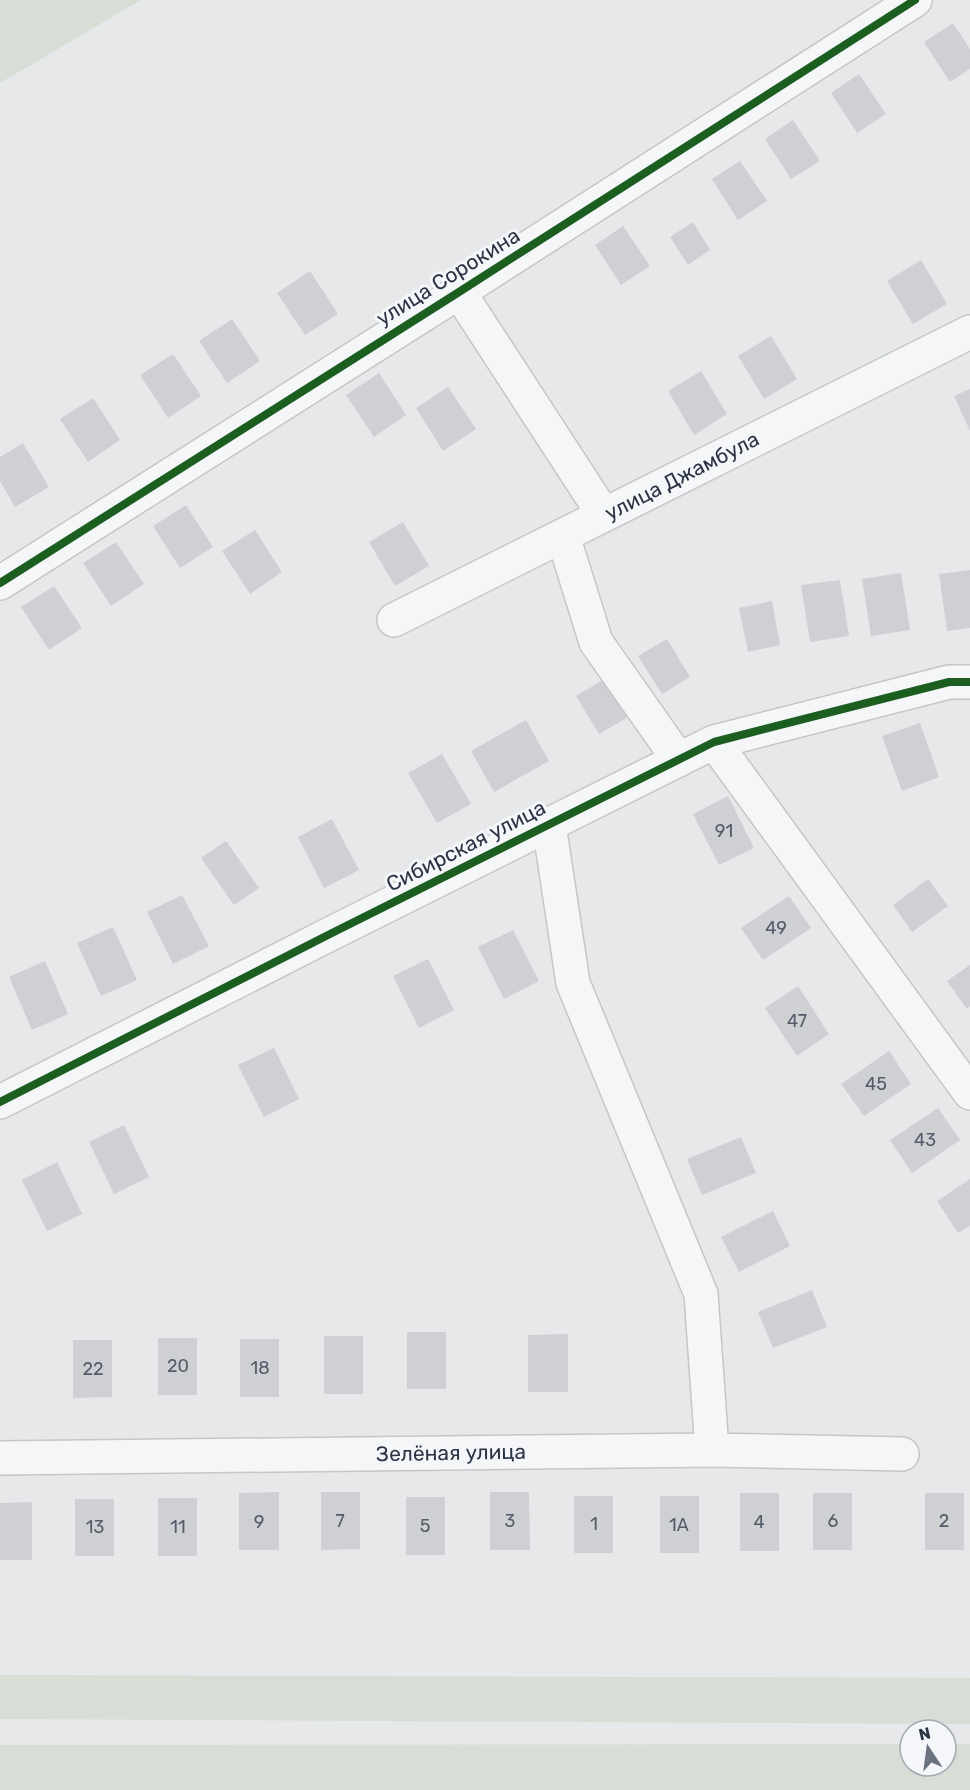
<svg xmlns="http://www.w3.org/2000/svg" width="970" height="1790" font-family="Rubik,sans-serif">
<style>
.green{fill:#d6ded6}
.building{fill:#ced0d3}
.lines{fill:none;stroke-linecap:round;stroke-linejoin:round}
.minor-casing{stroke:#c4c6c8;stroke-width:36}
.minor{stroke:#f5f6f7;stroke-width:33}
.cycleway-casing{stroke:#f4f6f9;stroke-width:11}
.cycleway{stroke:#1b5e20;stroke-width:8}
.labels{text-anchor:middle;stroke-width:6;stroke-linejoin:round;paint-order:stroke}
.number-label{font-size:18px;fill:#545c69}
.street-label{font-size:21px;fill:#2b3445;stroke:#f4f6f9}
</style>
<rect width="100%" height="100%" fill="#e6e8ea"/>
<path class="green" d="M 0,0 L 141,0 L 0,83 Z
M 0,1675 L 970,1678 L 970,1724 L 0,1719 Z
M 910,1744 L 910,1766 L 946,1766 L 946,1744 L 970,1744 L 970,1790 L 0,1790 L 0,1745 Z"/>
<path class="building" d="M 953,23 L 970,49 L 970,69 L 950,82 L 924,42 Z
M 859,74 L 886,114 L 857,133 L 831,93 Z
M 793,120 L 820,161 L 791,179 L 765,139 Z
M 740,161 L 767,201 L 738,220 L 712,179 Z
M 693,222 L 710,250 L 688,265 L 670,237 Z
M 623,226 L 650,266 L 621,285 L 595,245 Z
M 921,260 L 947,304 L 913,324 L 887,281 Z
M 310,271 L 338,314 L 305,335 L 277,293 Z
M 232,319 L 260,361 L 227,383 L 199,341 Z
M 771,336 L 797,379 L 764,399 L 738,356 Z
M 173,354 L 201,396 L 168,418 L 140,375 Z
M 701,371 L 727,414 L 694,435 L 668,391 Z
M 379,373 L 406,415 L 374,437 L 346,395 Z
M 448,387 L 476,429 L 443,451 L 416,408 Z
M 970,389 L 970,431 L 954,396 Z
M 93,398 L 120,440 L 88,462 L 60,419 Z
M 23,443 L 49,487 L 15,507 L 0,481 L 0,457 Z
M 186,505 L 213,547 L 180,568 L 153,526 Z
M 403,522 L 429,566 L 395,586 L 369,542 Z
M 255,530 L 282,572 L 250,594 L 222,551 Z
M 116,542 L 144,584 L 111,606 L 83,563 Z
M 970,570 L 970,628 L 947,631 L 939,574 Z
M 901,573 L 910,630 L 871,636 L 862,579 Z
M 840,580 L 849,636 L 810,642 L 801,585 Z
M 54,586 L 82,628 L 49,650 L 21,607 Z
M 772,601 L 780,645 L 748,652 L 739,608 Z
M 667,639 L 690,677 L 662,694 L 638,656 Z
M 605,679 L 628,717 L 599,734 L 576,696 Z
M 526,720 L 549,761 L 494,792 L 471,751 Z
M 920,723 L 939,777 L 902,791 L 882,736 Z
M 442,754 L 471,804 L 437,823 L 408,773 Z
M 728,796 L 754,848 L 719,865 L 693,814 Z
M 332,819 L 359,870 L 324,888 L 298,837 Z
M 226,841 L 259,888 L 234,905 L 201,858 Z
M 928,879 L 948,906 L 912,932 L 893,905 Z
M 182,895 L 209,946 L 173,964 L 147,912 Z
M 789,896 L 811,928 L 763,960 L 741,928 Z
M 113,927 L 137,980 L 101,996 L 77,943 Z
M 513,930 L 539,981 L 504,999 L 478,947 Z
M 428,959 L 454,1010 L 419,1028 L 393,976 Z
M 45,961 L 68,1014 L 32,1030 L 9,977 Z
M 970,965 L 970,1006 L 967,1009 L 947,981 Z
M 798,986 L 829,1034 L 797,1056 L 765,1008 Z
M 274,1048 L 299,1099 L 264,1117 L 238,1065 Z
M 889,1051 L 911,1084 L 864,1116 L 841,1084 Z
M 938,1108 L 960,1140 L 912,1173 L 890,1140 Z
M 124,1125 L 149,1177 L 114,1194 L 89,1142 Z
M 741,1137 L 756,1173 L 702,1195 L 687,1159 Z
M 57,1162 L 82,1214 L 47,1231 L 22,1180 Z
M 970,1179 L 970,1226 L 958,1233 L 937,1201 Z
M 773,1211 L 790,1246 L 739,1272 L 721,1237 Z
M 812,1290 L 827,1327 L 773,1348 L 758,1312 Z
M 407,1332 L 446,1332 L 446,1389 L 407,1389 Z
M 568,1334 L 568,1392 L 528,1392 L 528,1335 Z
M 324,1336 L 363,1336 L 363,1394 L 324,1394 Z
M 158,1338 L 197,1338 L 197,1395 L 158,1395 Z
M 240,1339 L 279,1339 L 279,1397 L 240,1397 Z
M 73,1340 L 112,1340 L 112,1397 L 73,1398 Z
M 279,1492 L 279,1550 L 239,1550 L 239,1493 Z
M 321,1492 L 360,1492 L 360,1549 L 321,1550 Z
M 490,1492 L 529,1492 L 530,1550 L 490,1550 Z
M 740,1493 L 779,1493 L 779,1551 L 740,1551 Z
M 813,1493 L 852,1493 L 852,1550 L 813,1550 Z
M 925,1493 L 964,1493 L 964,1550 L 925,1550 Z
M 574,1496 L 613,1496 L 613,1553 L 574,1553 Z
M 660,1496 L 699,1496 L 699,1553 L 660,1553 Z
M 406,1497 L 445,1497 L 445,1555 L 406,1555 Z
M 158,1498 L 197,1498 L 197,1556 L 158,1556 Z
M 75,1499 L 114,1499 L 114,1556 L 75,1556 Z
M 32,1502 L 32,1560 L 0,1560 L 0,1503 Z"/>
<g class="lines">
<defs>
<path id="minor" d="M 459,292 L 604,515
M 563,536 L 596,642 L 679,760
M 0,583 L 459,292 L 915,0
M 394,620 L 970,332
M 714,742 L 970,1093
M 549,825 L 573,983 L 701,1294 L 712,1450
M 0,1102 L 328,935 L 714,742 L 949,682 L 970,682
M 0,1458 L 712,1450 L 902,1454"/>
</defs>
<use href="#minor" class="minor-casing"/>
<use href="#minor" class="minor"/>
<defs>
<path id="cycleway" d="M 0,583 L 459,292 L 915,0
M 0,1102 L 328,935 L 714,742 L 949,682 L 970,682"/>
</defs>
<use href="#cycleway" class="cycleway-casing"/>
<use href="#cycleway" class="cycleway"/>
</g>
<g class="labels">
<g class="number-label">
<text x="724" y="837">91</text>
<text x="776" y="934">49</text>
<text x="797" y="1027">47</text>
<text x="876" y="1090">45</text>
<text x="925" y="1146">43</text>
<text x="178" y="1372">20</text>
<text x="260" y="1374">18</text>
<text x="93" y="1375">22</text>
<text x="340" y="1527">7</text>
<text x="510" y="1527">3</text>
<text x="833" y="1527">6</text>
<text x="944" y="1527">2</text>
<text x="259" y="1528">9</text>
<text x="759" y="1528">4</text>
<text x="594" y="1530">1</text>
<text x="679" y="1531">1А</text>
<text x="425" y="1532">5</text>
<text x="95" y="1533">13</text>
<text x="178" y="1533">11</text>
</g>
<g class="street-label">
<text transform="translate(448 277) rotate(-32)" y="7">улица Сорокина</text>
<text transform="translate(682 476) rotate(-27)" y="7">улица Джамбула</text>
<text transform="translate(466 846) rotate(-27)" y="7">Сибирская улица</text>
<text transform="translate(451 1453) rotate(-1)" y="7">Зелёная улица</text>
</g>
</g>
<g transform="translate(928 1748) rotate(347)"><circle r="28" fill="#f4f6f9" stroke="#a4a8b1" stroke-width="1.5"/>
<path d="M0-4.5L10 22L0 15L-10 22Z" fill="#6c737f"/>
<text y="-9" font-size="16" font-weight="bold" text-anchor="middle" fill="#2b3445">N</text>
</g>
</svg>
